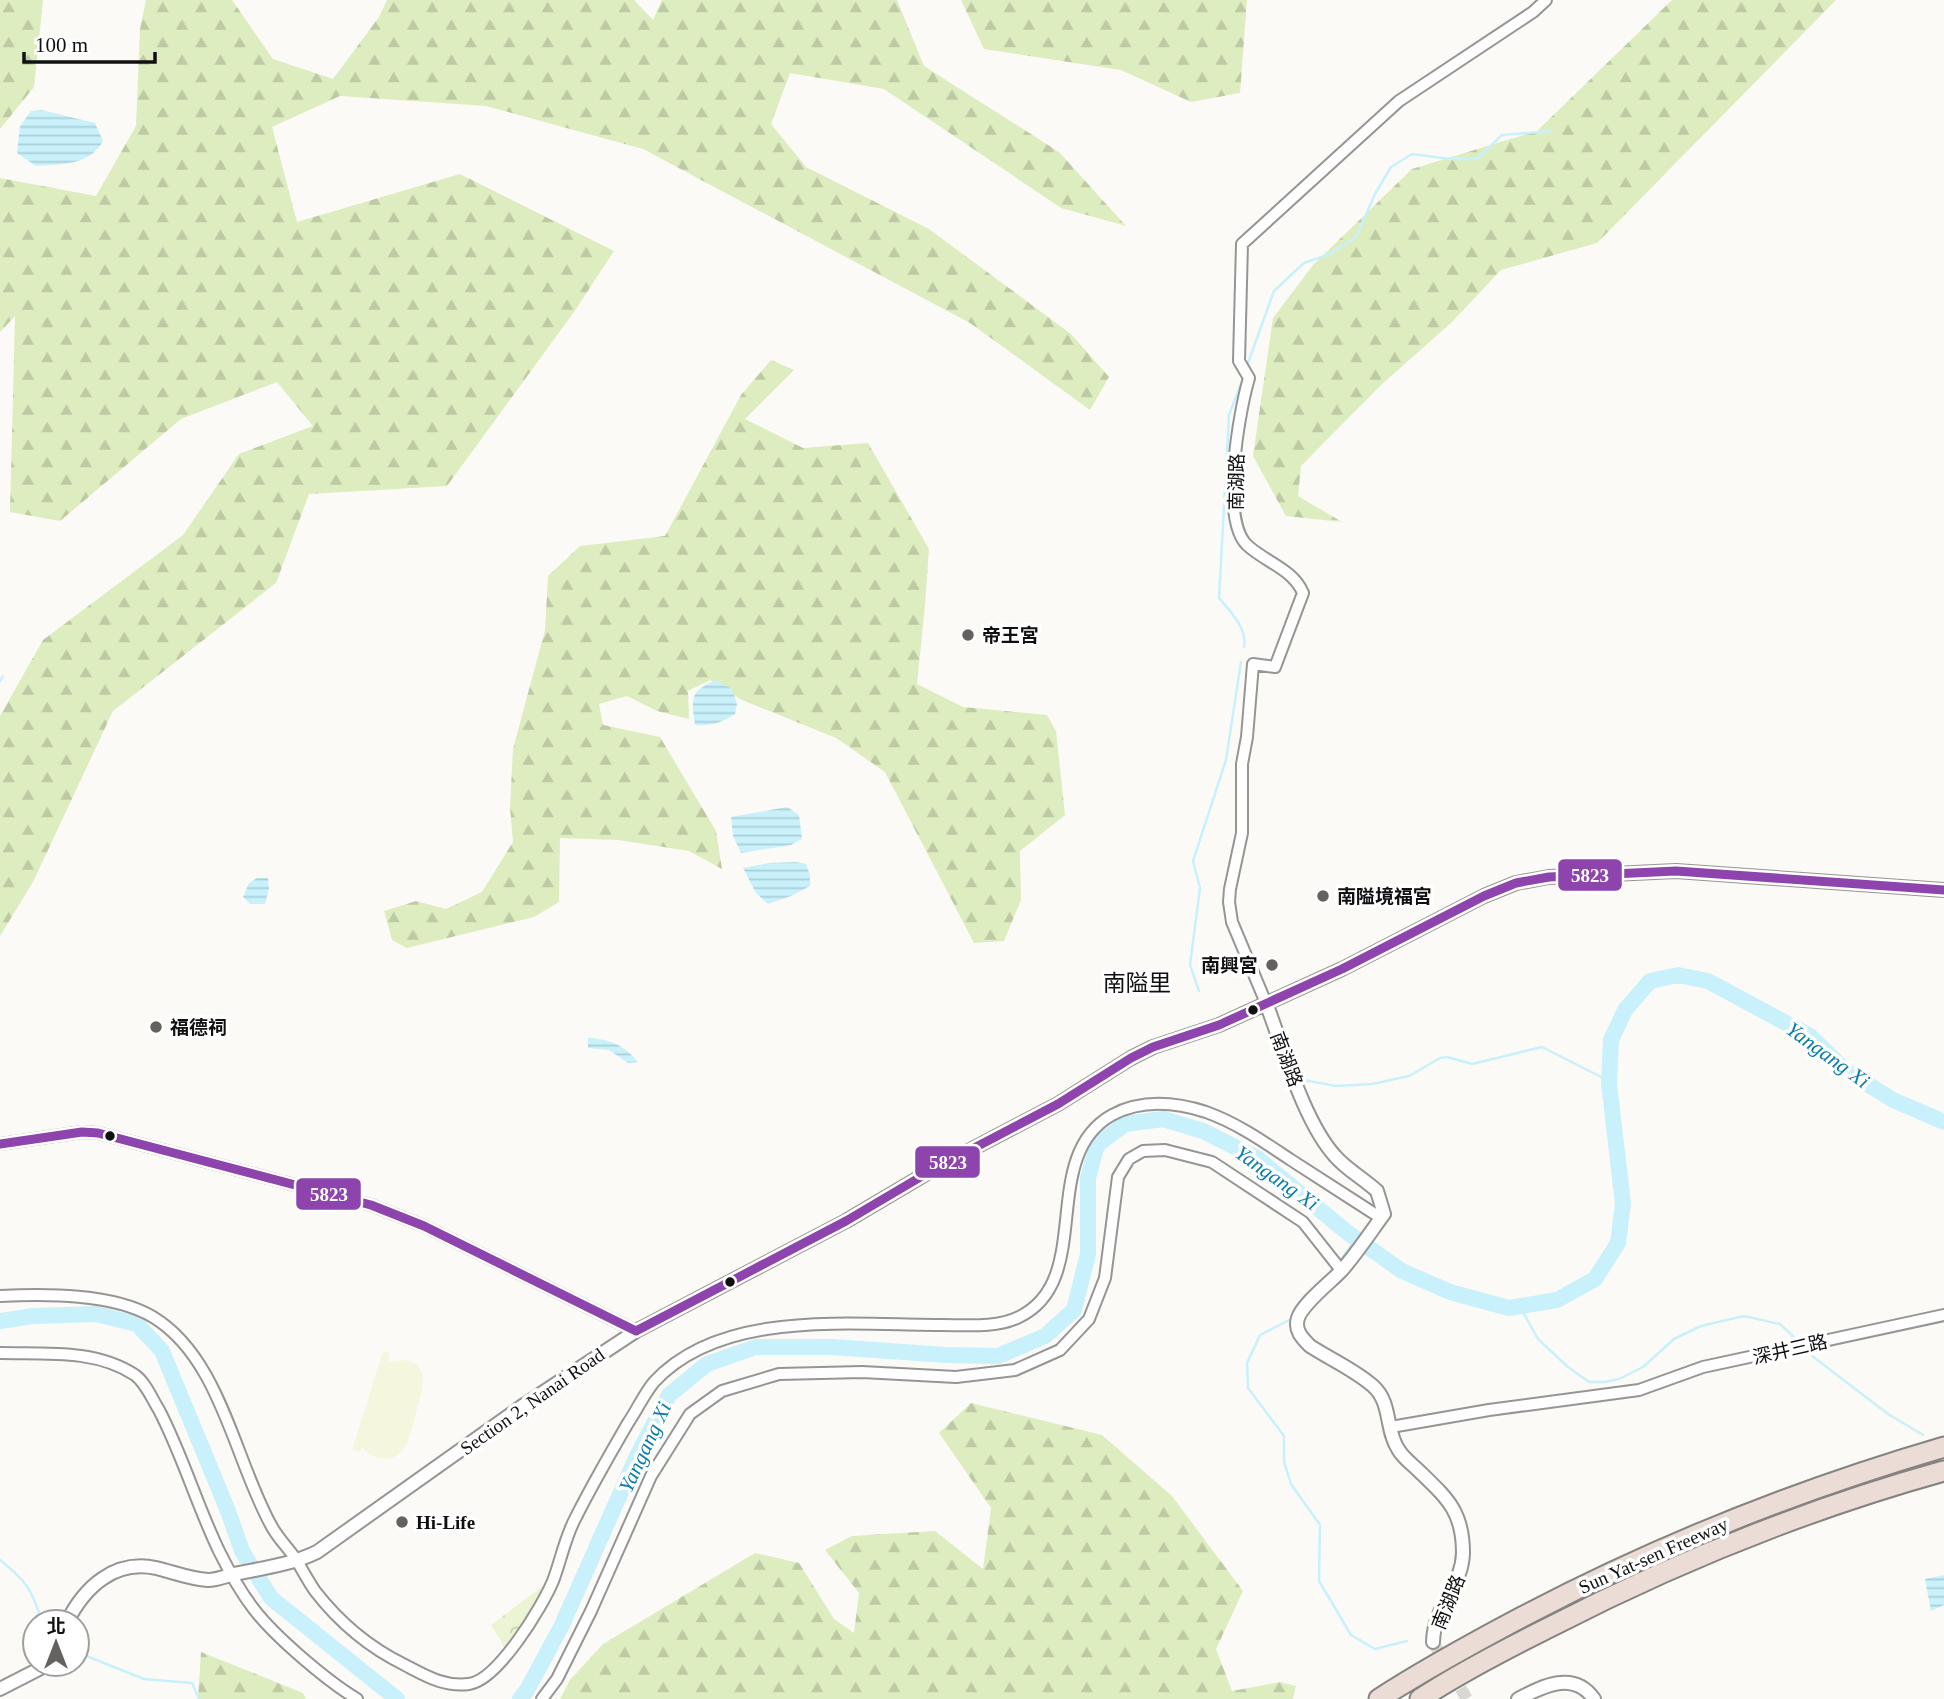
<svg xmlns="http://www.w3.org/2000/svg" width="1944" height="1699" font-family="'Times New Roman','Noto Sans TC',serif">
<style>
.forest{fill:url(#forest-firs)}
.park{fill:url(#park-crowns)}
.pitch{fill:#f4f7de}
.water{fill:url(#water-rules)}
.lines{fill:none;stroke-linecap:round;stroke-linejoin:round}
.stream{stroke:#c8f1fb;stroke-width:2.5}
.river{stroke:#c8f1fb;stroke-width:16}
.tertiary-tunnel{stroke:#d9d7d4;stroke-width:12;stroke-dasharray:12 6;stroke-linecap:butt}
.minor-casing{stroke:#969594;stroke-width:14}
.tertiary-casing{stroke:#969594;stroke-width:16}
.motorway-casing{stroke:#848381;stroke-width:23}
.minor{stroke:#fffefe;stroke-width:10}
.tertiary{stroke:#fffefe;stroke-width:12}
.motorway{stroke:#ebdcd6;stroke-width:19}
.bus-1-casing{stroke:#fff;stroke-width:14}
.bus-1{stroke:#8e44ad;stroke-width:9}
.poi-dot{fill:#636260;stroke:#fff;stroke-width:2.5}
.bus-dot{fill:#101010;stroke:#fff;stroke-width:2.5}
.labels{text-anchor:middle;stroke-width:7;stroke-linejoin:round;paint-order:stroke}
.street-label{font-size:19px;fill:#101010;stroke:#fff}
.poi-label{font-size:19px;font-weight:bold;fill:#101010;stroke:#fff;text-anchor:start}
.water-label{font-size:21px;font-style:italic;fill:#097daa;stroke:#fff}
.quarter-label{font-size:23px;fill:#101010;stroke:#fff}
.line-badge{stroke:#fff;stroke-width:2.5}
.badge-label{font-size:19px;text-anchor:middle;font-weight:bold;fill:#fff}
</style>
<defs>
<pattern id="forest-firs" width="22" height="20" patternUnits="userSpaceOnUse" patternTransform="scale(1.75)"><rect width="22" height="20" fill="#ddedc0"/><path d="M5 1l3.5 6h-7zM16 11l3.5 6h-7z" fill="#bdcaa4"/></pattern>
<pattern id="park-crowns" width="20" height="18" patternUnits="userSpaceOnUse" patternTransform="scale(1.75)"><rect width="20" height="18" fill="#ebf4d3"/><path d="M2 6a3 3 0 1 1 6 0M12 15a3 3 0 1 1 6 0" fill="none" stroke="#c8d0b4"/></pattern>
<pattern id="water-rules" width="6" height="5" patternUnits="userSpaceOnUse" patternTransform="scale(1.75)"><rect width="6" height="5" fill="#c8f1fb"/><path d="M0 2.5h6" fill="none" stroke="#abced6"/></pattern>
</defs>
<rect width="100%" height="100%" fill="#fcfaf6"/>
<path class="forest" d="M 0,0 L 43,0 L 34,87 L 0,129 Z
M 146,0 L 232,0 L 273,59 L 333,79 L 379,17 L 387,0 L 634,0 L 653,20 L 662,0 L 897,0 L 924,66 L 1059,152 L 1126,226 L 1061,208 L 884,89 L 790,73 L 771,124 L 806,167 L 929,229 L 1071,334 L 1109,377 L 1090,410 L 970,323 L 643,149 L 486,106 L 340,96 L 272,127 L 297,222 L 460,174 L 614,251 L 574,312 L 447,486 L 309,494 L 276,583 L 113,711 L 33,882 L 0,936 L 0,716 L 43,640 L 183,535 L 239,454 L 313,426 L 277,382 L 181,419 L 60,521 L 10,512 L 15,316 L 0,332 L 0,178 L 96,196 L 136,126 L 140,29 Z
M 961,0 L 1247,0 L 1240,93 L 1191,102 L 1121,70 L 984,49 Z
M 1672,0 L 1836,0 L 1597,243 L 1501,270 L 1452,322 L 1381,385 L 1301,466 L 1298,496 L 1342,522 L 1286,516 L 1253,456 L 1273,318 L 1313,265 L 1412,169 L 1537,131 Z
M 771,360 L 794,370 L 745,419 L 803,448 L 868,443 L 929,549 L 925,606 L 917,684 L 963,707 L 1047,715 L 1056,731 L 1065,815 L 1020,851 L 1021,900 L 1004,941 L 974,943 L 885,772 L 836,738 L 742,700 L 710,680 L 688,691 L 689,719 L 657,711 L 627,696 L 599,704 L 603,725 L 660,737 L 716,831 L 722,869 L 689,851 L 618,840 L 560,838 L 559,902 L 534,917 L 407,948 L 392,940 L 384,911 L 416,901 L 446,909 L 482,892 L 513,842 L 510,807 L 513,749 L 545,630 L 548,576 L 580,546 L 665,536 L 741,395 Z
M 971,1403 L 1102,1435 L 1172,1496 L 1243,1591 L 1216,1649 L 1232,1691 L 1280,1682 L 1296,1686 L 1293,1699 L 560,1699 L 570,1680 L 603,1644 L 755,1553 L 799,1563 L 834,1619 L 854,1633 L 859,1593 L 825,1550 L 852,1536 L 935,1531 L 983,1569 L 991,1508 L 939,1433 Z
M 201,1652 L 303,1693 L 306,1699 L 198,1699 Z"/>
<path class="park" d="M 544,1585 L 526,1620 L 506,1649 L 491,1625 Z"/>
<path class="pitch" d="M 383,1351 L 390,1353 L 388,1362 C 432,1352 425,1384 416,1413 C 413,1423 411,1436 406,1445 C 396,1464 374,1462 362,1447 L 360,1452 L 352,1450 Z"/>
<path class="water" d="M 42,110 L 95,123 L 103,141 C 89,166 61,164 36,166 L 17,153 L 20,126 L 31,111 Z
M 716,680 L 732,689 L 737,704 L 735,714 C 721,723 711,726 695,725 C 691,698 690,691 716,680 Z
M 787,807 L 799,815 L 802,839 L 791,845 L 741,853 L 733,836 L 731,817 Z
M 796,862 L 806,864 L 810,875 L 810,886 L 791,896 L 768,904 L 756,893 L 743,868 L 769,863 Z
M 257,878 L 268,878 L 269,889 L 265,904 L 250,904 L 243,897 L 249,883 Z
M 588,1038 C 610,1039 624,1045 638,1062 L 628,1063 L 609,1050 L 588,1048 Z
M 1944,1575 L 1944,1605 L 1931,1611 L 1925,1579 Z"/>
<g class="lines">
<path class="stream" d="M 1248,363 L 1274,291 L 1304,263 L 1330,254 L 1356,237 L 1375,194 L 1391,167 L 1412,154 L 1450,159 L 1477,159 L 1502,135 L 1551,131
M 1242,381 L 1229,415 L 1219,598 C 1230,611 1248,629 1244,647
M 0,681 L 3,676
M 1199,991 L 1190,965 L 1200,888 L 1193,861 L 1226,760 L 1241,662
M 1304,1080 L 1336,1086 L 1372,1084 L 1409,1076 L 1440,1058 L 1447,1057 L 1472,1064 L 1542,1047 L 1609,1081
M 1339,1262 L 1356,1239
M 1520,1307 L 1538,1339 L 1568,1367 L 1589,1382 L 1605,1382 L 1619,1379 L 1643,1367 L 1674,1339 L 1701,1326 L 1744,1316 L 1780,1324 L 1796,1339
M 1293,1318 L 1260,1335 L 1247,1363 L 1248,1388 L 1284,1436 L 1284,1462 L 1291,1484 L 1320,1525 L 1319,1581 L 1351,1635 L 1375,1649 L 1407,1641
M 1807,1352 L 1888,1414 L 1923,1435
M 0,1560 C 26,1581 32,1589 42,1622
M 77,1649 L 89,1657 L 144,1679 L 192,1683 L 199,1699"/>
<path class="river" d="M 0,1321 L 33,1316 L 96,1314 L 137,1324 L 162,1351 L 228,1511 L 242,1551 L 271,1598 L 397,1699
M 520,1699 L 527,1690 L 562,1625 L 637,1456 L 669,1395 L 707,1364 L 756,1347 L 832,1347 L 946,1355 L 998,1356 L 1045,1336 L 1074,1310 L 1088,1254 L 1088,1178 L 1097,1145 L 1125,1124 L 1163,1119 L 1203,1131 L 1257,1158 L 1348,1233 L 1402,1271 L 1450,1292 L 1509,1308 L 1557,1300 L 1595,1279 L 1618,1243 L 1623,1203 L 1609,1084 L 1611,1040 L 1625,1010 L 1650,981 L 1678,975 L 1708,981 L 1810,1036 L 1845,1070 L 1893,1100 L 1944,1122"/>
<path class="tertiary-tunnel" d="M 1433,1642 L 1467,1699"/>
<defs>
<path id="minor" d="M 1266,1003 L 1232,922 L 1229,902 L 1230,889 L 1242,833 L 1242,764 L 1247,737 L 1253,664 L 1275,667 L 1303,593 C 1293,569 1265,562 1247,545 C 1220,519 1239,412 1249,378 L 1239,361 L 1242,244 L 1399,101 L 1533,12 L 1546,0
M 0,1144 L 82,1132 L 98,1133 L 371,1205 L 424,1226 L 636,1331
M 0,1296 C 45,1294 113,1293 153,1317 C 221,1358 235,1462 272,1527 C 278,1538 288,1548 295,1558 C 302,1569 308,1581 315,1591 C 339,1622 370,1648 405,1665 C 426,1676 444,1687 469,1684 C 498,1680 542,1607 553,1581 C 561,1560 565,1537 576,1517 C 592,1485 610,1454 628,1423 C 637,1410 644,1394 654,1382 C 721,1309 851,1325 942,1325 C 966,1325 997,1328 1019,1317 C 1096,1280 1037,1157 1112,1115 C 1142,1099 1175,1102 1206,1112 C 1237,1123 1264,1142 1291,1160 C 1321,1179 1351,1199 1381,1218
M 0,1353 C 45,1354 96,1349 135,1375 C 146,1383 152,1399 159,1410 C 183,1456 197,1506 220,1553 C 229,1571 240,1591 253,1608 C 274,1636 327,1681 357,1699
M 1391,1427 L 1489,1410 L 1639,1390 L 1703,1367 L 1944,1315
M 542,1699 L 557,1679 L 591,1611 L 651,1476 L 690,1414 L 722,1391 L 779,1374 L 862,1372 L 956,1377 L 1015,1370 L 1060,1350 L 1089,1319 L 1105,1278 L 1118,1177 L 1129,1159 L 1143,1151 L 1165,1150 L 1212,1162 L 1303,1222 L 1341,1270"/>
<path id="tertiary" d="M 1266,1003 C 1283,1047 1304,1122 1335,1156 C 1346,1169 1364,1179 1377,1191 L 1384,1214 L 1381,1218 C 1368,1236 1356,1254 1342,1270 C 1331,1282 1303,1303 1298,1318 C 1294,1330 1302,1338 1310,1346 C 1330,1359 1355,1370 1373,1386 C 1392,1403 1385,1429 1398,1449 C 1403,1458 1413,1465 1420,1472 C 1448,1499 1463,1512 1463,1553 C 1462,1588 1434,1604 1433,1642
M 67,1622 C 84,1588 114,1559 156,1568 C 173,1572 190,1579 208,1580 C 217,1580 226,1576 234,1574 C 263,1568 290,1565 317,1552 L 521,1407 L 636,1331 L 846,1221 L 934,1169 L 1058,1104 L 1131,1058 L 1153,1047 L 1219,1025 L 1342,969 L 1484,896 L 1516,883 L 1549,877 L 1676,871 L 1944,890
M 0,1689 L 39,1669 L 43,1664
M 1518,1699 C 1543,1686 1574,1670 1594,1699"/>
<path id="motorway" d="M 1379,1699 C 1425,1669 1473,1643 1522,1617 C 1657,1546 1797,1490 1944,1447
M 1420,1699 C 1461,1672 1506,1649 1550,1627 C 1676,1562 1807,1509 1944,1471"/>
</defs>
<use href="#minor" class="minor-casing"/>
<use href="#tertiary" class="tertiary-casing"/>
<use href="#motorway" class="motorway-casing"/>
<use href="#minor" class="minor"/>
<use href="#tertiary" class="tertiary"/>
<use href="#motorway" class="motorway"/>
<defs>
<path id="bus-1" d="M 0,1144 L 82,1132 L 98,1133 L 371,1205 L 424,1226 L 636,1331
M 636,1331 L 846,1221 L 934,1169 L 1058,1104 L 1131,1058 L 1153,1047 L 1219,1025 L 1342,969 L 1484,896 L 1516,883 L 1549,877 L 1676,871 L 1944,890"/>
</defs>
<use href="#bus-1" class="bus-1-casing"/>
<use href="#bus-1" class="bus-1"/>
</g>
<g class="poi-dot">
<circle cx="968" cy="635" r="7"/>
<circle cx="1323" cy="896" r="7"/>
<circle cx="1272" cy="965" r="7"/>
<circle cx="156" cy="1027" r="7"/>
<circle cx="402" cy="1522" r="7"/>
</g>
<g class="bus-dot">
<circle cx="1253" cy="1010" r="6"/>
<circle cx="110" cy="1136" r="6"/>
<circle cx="730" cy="1282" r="6"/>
</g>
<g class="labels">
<g class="street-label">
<text transform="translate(1236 482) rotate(-89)" y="7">南湖路</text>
<text transform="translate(1287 1059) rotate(69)" y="7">南湖路</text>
<text transform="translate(1790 1349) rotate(-13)" y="7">深井三路</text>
<text transform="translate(532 1401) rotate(-35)" y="7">Section 2, Nanai Road</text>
<text transform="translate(1653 1555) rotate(-24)" y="7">Sun Yat-sen Freeway</text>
<text transform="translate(1448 1602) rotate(-68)" y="7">南湖路</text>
</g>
<g class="poi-label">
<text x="982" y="642">帝王宮</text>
<text x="1337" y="903">南隘境福宮</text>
<text x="1258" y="972" text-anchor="end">南興宮</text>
<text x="170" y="1034">福德祠</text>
<text x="416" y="1529">Hi-Life</text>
</g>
<g class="water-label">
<text transform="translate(1828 1055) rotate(36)" y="7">Yangang Xi</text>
<text transform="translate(1277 1178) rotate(35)" y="7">Yangang Xi</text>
<text transform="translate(645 1447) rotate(-65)" y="7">Yangang Xi</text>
</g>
<g class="quarter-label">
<text x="1137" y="991">南隘里</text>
</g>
</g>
<g class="line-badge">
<rect x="1557" y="858" width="66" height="34" rx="7" fill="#8e44ad"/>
<rect x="914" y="1145" width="67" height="34" rx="7" fill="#8e44ad"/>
<rect x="295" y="1177" width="67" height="34" rx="7" fill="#8e44ad"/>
</g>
<g class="badge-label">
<text x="1590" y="882">5823</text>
<text x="948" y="1169">5823</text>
<text x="329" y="1201">5823</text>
</g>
<g transform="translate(56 1643)"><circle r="33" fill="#ffffff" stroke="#9f9f9f" stroke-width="2"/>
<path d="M0-5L12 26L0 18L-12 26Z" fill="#636260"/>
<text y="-10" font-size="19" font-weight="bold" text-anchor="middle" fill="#101010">北</text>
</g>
<path d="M24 52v10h131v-10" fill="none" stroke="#101010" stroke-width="3.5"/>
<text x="35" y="52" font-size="21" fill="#101010" stroke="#ffffff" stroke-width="5" paint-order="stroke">100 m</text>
</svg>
